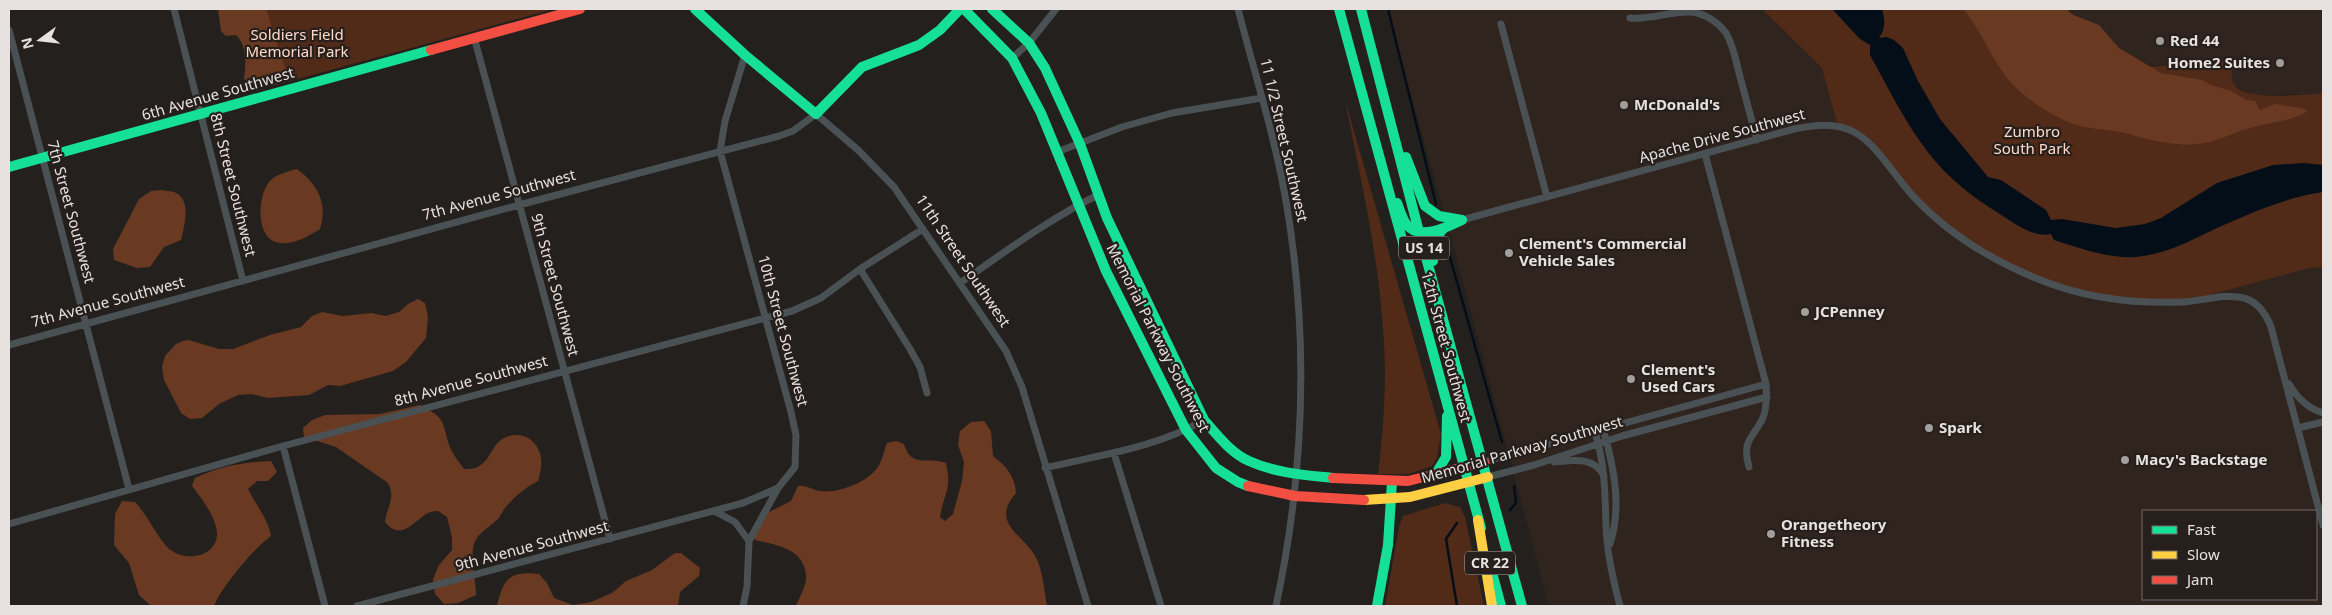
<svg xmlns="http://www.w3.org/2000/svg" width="2332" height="615" font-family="'Noto Sans',sans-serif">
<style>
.built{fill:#30241f;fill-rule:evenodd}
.green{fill:#522b18}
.forest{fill:#6a3921}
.water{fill:#030e18}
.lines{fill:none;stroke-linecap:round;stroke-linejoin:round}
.stream{stroke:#030e18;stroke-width:2.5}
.street{stroke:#4a5155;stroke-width:7}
.fast{stroke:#16e098;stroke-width:10}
.slow{stroke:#ffcf43;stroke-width:10}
.jam{stroke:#f24e42;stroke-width:10}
.poi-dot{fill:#a29e9c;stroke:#261f1b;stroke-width:2}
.labels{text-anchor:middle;stroke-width:4.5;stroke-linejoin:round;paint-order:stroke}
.shield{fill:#261f1b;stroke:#ada8a5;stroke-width:1}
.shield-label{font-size:14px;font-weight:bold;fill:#e7e2e0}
.park-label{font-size:15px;fill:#ffdac9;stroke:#261f1b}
.poi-label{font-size:15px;font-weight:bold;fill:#e7e2e0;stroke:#261f1b;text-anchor:start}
.street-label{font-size:15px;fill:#e7e2e0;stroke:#261f1b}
</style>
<rect width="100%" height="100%" fill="#23201e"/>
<path class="built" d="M 1387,9 L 1762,9 L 1822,68 L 1838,127 L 2310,268 L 2323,267 L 2323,606 L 1549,606 L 1454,249 ZM 2143,511 L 2316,511 L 2316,599 L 2143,599 Z
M 2055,9 L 2323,9 L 2323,92 L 2319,94 L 2252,95 L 2235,86 L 2232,81 L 2232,60 L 2131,67 Z"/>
<path class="green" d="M 251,9 L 554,9 L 272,86 Z
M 1762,9 L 2055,9 L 2136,68 L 2232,60 C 2232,67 2231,77 2233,83 C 2242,102 2301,94 2319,94 L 2323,92 L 2323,267 L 2310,268 L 2178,303 L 2079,293 L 1997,261 L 1926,209 L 1865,141 L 1838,127 L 1822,68 Z
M 1345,100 L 1441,434 L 1437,458 L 1432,466 L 1409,474 L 1378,474 C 1384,427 1387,376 1383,329 C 1378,252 1360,176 1345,100 Z
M 1445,503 L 1460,507 L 1465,517 L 1484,606 L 1385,606 L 1399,527 L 1403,516 Z"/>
<path class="forest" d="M 220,9 L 266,9 L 286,71 L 271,79 L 249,83 L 244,79 C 246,63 247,46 236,35 L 226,36 L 221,31 L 218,10 Z
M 1963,9 L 2066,9 L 2073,15 L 2099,25 L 2119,48 L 2161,73 L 2202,80 L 2211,85 L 2231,91 L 2246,100 L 2255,101 L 2260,110 L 2275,104 L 2301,108 L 2308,111 C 2290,122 2270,122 2250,128 C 2231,133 2216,143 2196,144 C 2174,146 2149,140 2129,134 C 2112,129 2093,130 2076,125 C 2058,119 2039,107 2024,95 C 1995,72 1986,36 1963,9 Z
M 297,169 C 318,184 328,204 320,229 C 307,237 289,248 273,241 C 255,232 258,190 272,179 C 278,174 289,171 297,169 Z
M 162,190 C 167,191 174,191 178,194 C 191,203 184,227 181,240 L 164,247 L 150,267 L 137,268 L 114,260 L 113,249 L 139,199 L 151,191 Z
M 418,299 L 425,303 L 428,317 L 426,338 L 406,362 L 393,371 L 340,386 L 328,385 L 309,395 L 268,398 L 252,394 L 238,395 L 219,404 L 202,418 L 190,419 L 181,413 L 164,380 L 162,367 L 165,356 L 176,344 L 183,341 L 189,340 L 219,349 L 233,349 L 270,335 L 301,327 L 312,316 L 322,312 L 343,316 L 371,313 L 386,316 L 399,312 L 408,304 Z
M 420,405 C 445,418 442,420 449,445 C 452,453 459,462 464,469 C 471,469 476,469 482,464 C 490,458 493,445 501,440 C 512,432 527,434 535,444 C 544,456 542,468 538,481 C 526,487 514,497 505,508 C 502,512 500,517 497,520 C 486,530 475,534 473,549 C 471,565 476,580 476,595 L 458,603 L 444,604 L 435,594 L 433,579 L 439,565 L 452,550 L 452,537 L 447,517 L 438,511 C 434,511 430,512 426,514 C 413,523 400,541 385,522 C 387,506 396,498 388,483 L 336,447 L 304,437 L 303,428 L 312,420 L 325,415 L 380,414 Z
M 984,421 L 991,431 L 993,456 C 1006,466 1015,476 1016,493 C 991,522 1020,533 1034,554 C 1043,568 1044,590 1047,606 L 796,606 C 799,598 807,585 806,576 C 805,549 776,545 755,540 L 752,528 L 769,512 L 791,501 L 798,486 C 808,485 811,490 821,491 C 838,494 871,481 879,465 C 883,459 884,450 887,443 L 896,441 L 904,444 C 911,469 928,456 946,463 C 952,490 944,492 940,517 L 945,521 L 953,514 L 962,481 L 964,462 L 958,445 L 960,431 L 971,422 Z
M 271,461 L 277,472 L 268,481 L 257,481 L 248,489 C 256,505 268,519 271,536 C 254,548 221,588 214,606 L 151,606 L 139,595 L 129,563 L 114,545 L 115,514 L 122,501 L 135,502 C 147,514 160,543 172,551 C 187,562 217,556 217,534 C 217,519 201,497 192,486 L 195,478 C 219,466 245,462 271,461 Z
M 675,553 L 681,553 L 700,568 L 699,576 L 680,592 L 678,606 L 497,606 C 503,580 509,570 539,574 L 547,583 L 554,598 L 573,605 L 591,602 L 612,593 L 626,581 L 652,570 Z"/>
<path class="water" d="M 1832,9 L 1882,9 C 1885,20 1886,28 1879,38 L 1887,37 L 1894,40 L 1903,48 L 1918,81 L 1940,119 L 1988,177 L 2001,180 L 2046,210 L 2051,220 L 2062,219 L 2116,228 L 2145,224 L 2161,218 L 2217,183 L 2273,165 L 2303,163 L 2323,165 L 2323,192 C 2289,197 2257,210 2226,224 C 2197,237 2169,254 2136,257 C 2109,259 2079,248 2054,240 L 2051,234 C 2036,238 2018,226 2006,218 C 1989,207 1971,196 1956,182 C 1917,148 1895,100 1870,55 L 1870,45 L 1860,39 Z"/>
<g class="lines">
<path class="stream" d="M 1388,9 L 1436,204
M 1446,243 L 1502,442
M 1510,510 L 1516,503 L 1514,486
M 1457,606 L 1446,539 L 1457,523"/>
<path class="street" d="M 174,9 L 243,281
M 1238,9 C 1255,75 1276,140 1287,207 C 1309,340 1304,475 1276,606
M 1630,18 C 1651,20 1670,11 1691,12 C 1704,13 1718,22 1726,33 C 1733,45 1736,60 1739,73 C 1745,95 1751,118 1757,140
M 1501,24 L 1547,197
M 9,30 L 129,489
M 474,37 L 610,539
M 1012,58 L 1029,43 L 1056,9
M 1057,152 L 1122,127 L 1172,113 L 1262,98
M 1705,154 L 1766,384 C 1767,396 1767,409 1762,420 C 1751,440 1742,441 1749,467
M 1462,220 L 1794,129 C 1814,125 1835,122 1854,132 C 1878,145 1894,176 1913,196 C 1947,233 1991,260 2038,279 C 2084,298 2134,304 2183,302 C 2202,301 2225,293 2244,298 C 2258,302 2266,314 2271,327 L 2323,525
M 860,269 L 910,349 L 920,367 L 927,393
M 960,283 C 1005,252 1049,219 1098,195
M 9,345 L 519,205 L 779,136 L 793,131 L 816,114 L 858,150 L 894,187 L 1006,351 L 1022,387 L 1088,606
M 2289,384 C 2297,398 2307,408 2323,413
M 2298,428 L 2323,422
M 1603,429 C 1614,466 1622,507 1610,544
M 1595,432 C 1605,465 1605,492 1606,527 C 1607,554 1613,580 1620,606
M 283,446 L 325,606
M 1114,453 L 1161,606
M 1484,462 L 1766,384
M 1554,462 C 1573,460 1594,456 1604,476
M 1045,468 C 1099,455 1156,448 1204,420
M 1488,477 L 1534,465 L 1622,436 L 1767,397
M 714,511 L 735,522 L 749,541
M 9,524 L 283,446 L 792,311 L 821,298 L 860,269 L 923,229
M 357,606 L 743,503 L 778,488
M 743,606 L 747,587 L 749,541 L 778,488 L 795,467 L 796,435 L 791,412 L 720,151 L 725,121 L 745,55"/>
<path class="fast" d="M 695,9 L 745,55 L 816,114 L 862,67 L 919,45 L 940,30 L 960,9
M 964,9 L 1012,58 L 1041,113 L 1106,271 L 1186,430 L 1216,468 L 1238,482 L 1248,486
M 992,9 L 1029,43 L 1045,68 L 1080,144 L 1107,218 L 1204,420 C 1217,435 1231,453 1249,461 C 1275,473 1305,475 1333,478
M 1339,9 L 1481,528
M 1361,9 L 1419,232 L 1522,606
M 1406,157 L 1425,206 L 1439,216 L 1462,220
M 9,167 L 431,50
M 1397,203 C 1400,210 1402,219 1407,225 C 1420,241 1447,227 1462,220
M 1433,261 L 1432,242 L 1444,228
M 1435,475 L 1446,457 L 1447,416
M 1490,565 L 1501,606
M 1377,606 L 1388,545 L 1392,482"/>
<path class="slow" d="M 1364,500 L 1410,497 L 1488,477
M 1478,520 L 1492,606"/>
<path class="jam" d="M 431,50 L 580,9
M 1333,478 L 1408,481 L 1484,462
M 1248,486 L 1295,496 L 1364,500"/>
</g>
<g class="poi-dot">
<circle cx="2160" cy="41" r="5"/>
<circle cx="2280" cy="63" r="5"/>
<circle cx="1624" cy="105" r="5"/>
<circle cx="1509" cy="253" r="5"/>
<circle cx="1805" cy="312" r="5"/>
<circle cx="1631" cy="379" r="5"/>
<circle cx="1929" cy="428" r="5"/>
<circle cx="2125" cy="460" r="5"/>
<circle cx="1771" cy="534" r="5"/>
</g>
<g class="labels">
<g class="shield">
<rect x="1399" y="236.5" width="50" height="23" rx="4"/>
<rect x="1465" y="551.5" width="50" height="23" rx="4"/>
</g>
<g class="shield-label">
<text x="1424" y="253">US 14</text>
<text x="1490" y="568">CR 22</text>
</g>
<g class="park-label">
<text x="297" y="40">Soldiers Field<tspan x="297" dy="17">Memorial Park</tspan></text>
<text x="2032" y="137">Zumbro<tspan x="2032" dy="17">South Park</tspan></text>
</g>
<g class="poi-label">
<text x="2170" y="46">Red 44</text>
<text x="2270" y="68" text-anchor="end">Home2 Suites</text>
<text x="1634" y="110">McDonald's</text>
<text x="1519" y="249">Clement's Commercial<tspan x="1519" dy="17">Vehicle Sales</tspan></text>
<text x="1815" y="317">JCPenney</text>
<text x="1641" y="375">Clement's<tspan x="1641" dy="17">Used Cars</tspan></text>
<text x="1939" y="433">Spark</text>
<text x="2135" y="465">Macy's Backstage</text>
<text x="1781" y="530">Orangetheory<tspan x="1781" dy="17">Fitness</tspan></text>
</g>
<g class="street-label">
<text transform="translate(218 94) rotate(-16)" y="5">6th Avenue Southwest</text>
<text transform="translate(1722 136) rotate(-15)" y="5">Apache Drive Southwest</text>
<text transform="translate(1284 140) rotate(77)" y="5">11 1/2 Street Southwest</text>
<text transform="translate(233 185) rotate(76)" y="5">8th Street Southwest</text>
<text transform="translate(499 195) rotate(-15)" y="5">7th Avenue Southwest</text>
<text transform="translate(71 212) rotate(75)" y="5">7th Street Southwest</text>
<text transform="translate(963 261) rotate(56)" y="5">11th Street Southwest</text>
<text transform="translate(555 285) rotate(75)" y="5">9th Street Southwest</text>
<text transform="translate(108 302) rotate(-15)" y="5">7th Avenue Southwest</text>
<text transform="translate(783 331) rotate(75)" y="5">10th Street Southwest</text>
<text transform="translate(1158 338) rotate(63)" y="5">Memorial Parkway Southwest</text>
<text transform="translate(1446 347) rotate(75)" y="5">12th Street Southwest</text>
<text transform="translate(471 381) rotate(-15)" y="5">8th Avenue Southwest</text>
<text transform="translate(1522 450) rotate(-16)" y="5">Memorial Parkway Southwest</text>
<text transform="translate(532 546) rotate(-15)" y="5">9th Avenue Southwest</text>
</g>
</g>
<rect width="2332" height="615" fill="none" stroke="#e7e2e0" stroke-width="20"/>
<rect x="2142" y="510" width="175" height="90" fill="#261f1b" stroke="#736d6a"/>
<rect x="2152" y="526" width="25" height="8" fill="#16e098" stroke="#736d6a"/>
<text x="2187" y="535" font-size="15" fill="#e7e2e0">Fast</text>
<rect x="2152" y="551" width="25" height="8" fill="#ffcf43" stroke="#736d6a"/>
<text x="2187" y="560" font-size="15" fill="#e7e2e0">Slow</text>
<rect x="2152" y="576" width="25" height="8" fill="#f24e42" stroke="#736d6a"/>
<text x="2187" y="585" font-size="15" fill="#e7e2e0">Jam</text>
<g transform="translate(40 40) rotate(255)" stroke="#261f1b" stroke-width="4" paint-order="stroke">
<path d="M0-4L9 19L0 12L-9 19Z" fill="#e7e2e0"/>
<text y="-8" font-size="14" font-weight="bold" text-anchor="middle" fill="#e7e2e0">N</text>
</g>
</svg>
